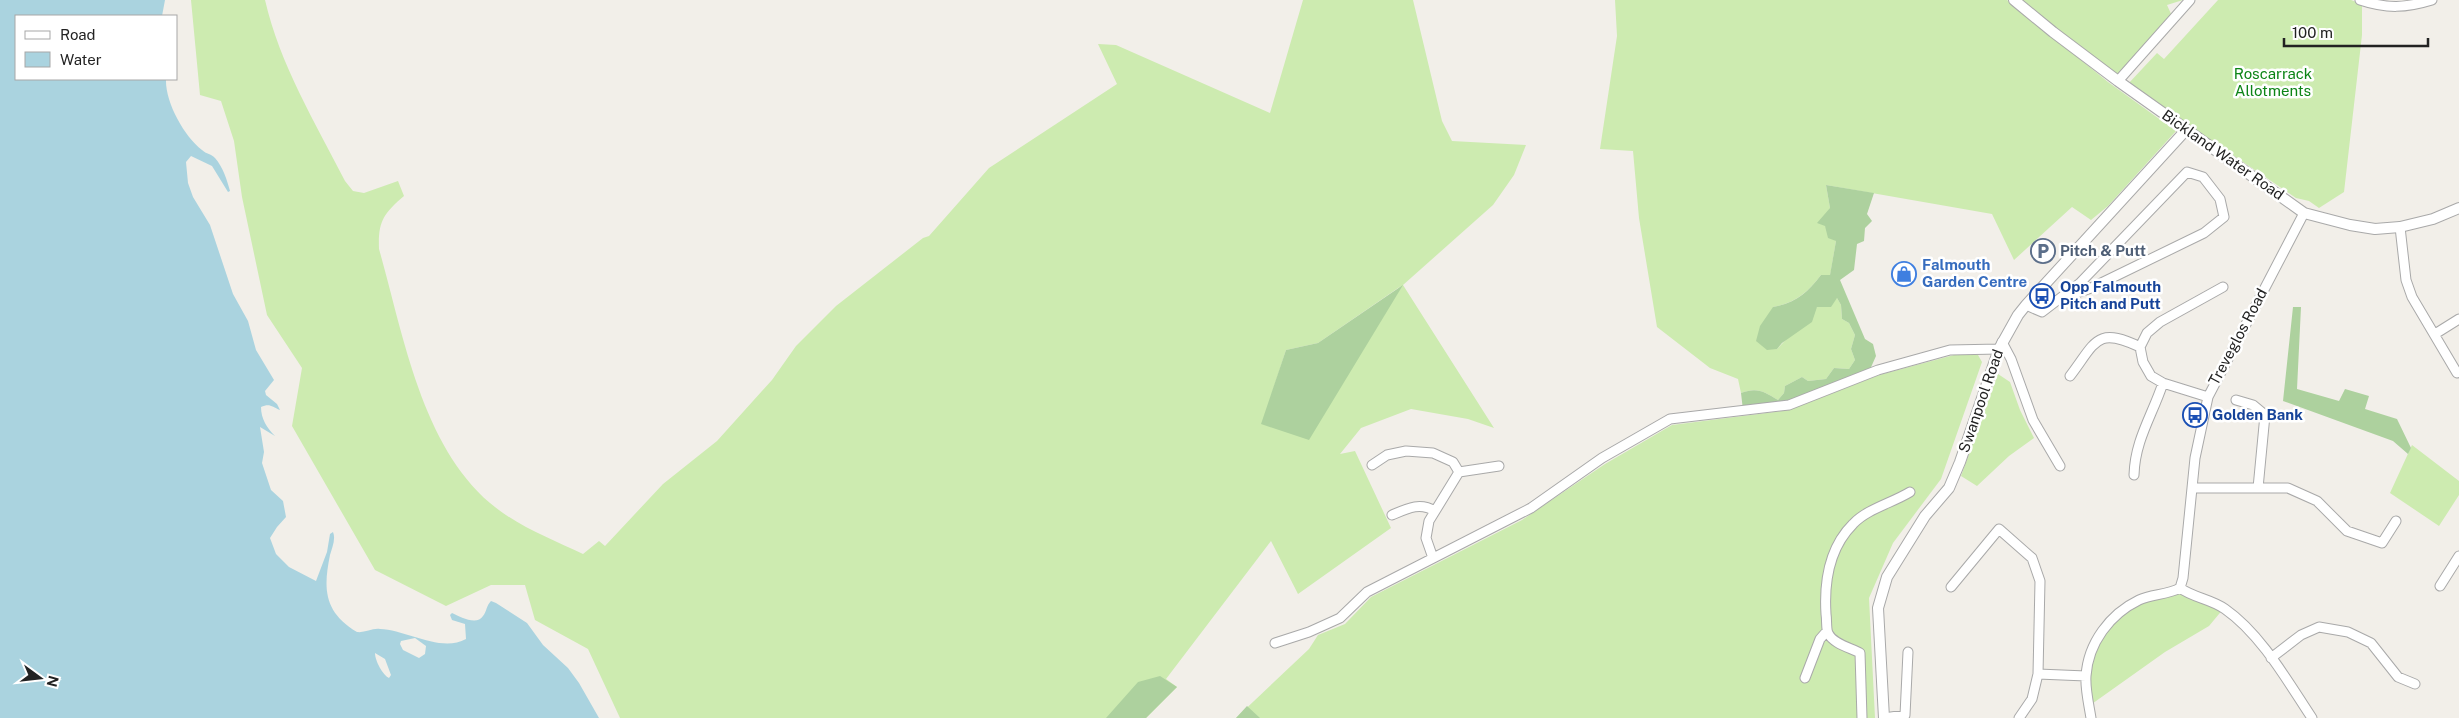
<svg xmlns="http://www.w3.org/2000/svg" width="2459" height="718" font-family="'Public Sans',sans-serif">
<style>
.grass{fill:#cdebb0;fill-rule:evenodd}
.forest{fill:#add19e}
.water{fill:#aad3df;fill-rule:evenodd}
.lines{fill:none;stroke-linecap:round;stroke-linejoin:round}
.minor-casing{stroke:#a9a9a9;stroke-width:11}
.tertiary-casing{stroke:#a9a9a9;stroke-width:12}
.minor{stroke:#fff;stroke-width:9}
.tertiary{stroke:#fff;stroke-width:10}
.labels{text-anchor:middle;stroke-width:5;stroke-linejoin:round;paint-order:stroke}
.park-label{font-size:15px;fill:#0c8416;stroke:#fff}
.street-label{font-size:15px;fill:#222;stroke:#fff}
.service-label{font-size:15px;font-weight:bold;fill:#4e5e75;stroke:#fff;text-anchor:start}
.shop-label{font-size:15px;font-weight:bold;fill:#366cbe;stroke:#fff;text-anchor:start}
.transit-label{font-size:15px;font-weight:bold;fill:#164399;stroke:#fff;text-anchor:start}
</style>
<rect width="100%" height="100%" fill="#f2efe9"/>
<path class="grass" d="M 191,0 L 265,0 C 280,65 315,122 345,181 L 353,191 L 364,193 L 398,181 L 404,196 C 383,214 378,222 379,249 C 403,333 421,444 490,503 C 517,526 551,539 583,554 L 599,541 L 605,546 L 663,484 L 717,441 L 772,380 L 796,346 L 836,306 L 923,238 L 929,236 L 989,168 L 1117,84 L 1098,44 L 1116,45 L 1270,113 L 1303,0 L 1413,0 L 1442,121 L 1452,141 L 1526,145 L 1514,175 L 1493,205 L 1403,285 L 1494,428 L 1468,419 L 1411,409 L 1361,428 L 1340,454 L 1355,451 L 1391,528 L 1298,594 L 1271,541 L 1166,679 L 1177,687 L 1146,718 L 620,718 L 588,649 L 535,620 L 525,585 L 491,585 L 446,606 L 375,570 L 292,426 L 302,368 L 267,315 L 242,197 L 234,141 L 221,101 L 200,95 ZM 1401,286 L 1262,424 L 1286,350 L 1318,343 Z
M 1615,0 L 2007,0 L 2108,82 L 2176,131 L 2108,206 L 2091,220 L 2072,207 L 2014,260 L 1992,214 L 1826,185 L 1830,208 L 1825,226 L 1836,241 L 1830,276 L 1821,275 C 1807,293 1795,303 1773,307 L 1777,349 L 1817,307 L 1837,298 L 1841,305 L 1842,319 L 1849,323 L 1855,335 L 1851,349 L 1855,360 L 1849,369 L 1834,368 L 1826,379 L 1808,381 L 1802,377 L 1785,386 L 1784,393 L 1778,400 C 1764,392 1758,387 1741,393 L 1738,379 L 1710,368 L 1657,327 L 1639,218 L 1633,151 L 1600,149 L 1617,36 Z
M 2018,0 L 2183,0 L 2167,5 L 2172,16 L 2118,77 Z
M 2218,0 L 2351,0 L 2362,4 L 2362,35 L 2344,192 L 2319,208 L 2309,201 L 2296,198 L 2128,84 L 2157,53 L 2164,59 Z
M 1954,355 L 1978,355 L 1982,362 L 1941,479 L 1893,543 L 1869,598 L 1875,718 L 1236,718 L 1309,649 L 1318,635 L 1345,624 L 1371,597 L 1522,520 L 1605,464 L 1672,425 L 1789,410 L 1879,375 Z
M 1998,374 L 2010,382 L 2020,410 L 2034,438 L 2009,456 L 1977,486 L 1961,476 Z
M 2412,445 L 2459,481 L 2459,495 L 2439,526 L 2390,493 Z
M 2180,588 L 2224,608 L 2209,626 L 2165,652 L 2089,706 C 2090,690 2087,670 2091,655 C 2101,612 2144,601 2180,588 Z"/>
<path class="forest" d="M 1826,185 L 1874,193 L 1867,214 L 1872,221 L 1865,228 L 1864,241 L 1857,244 L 1854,270 L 1840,280 L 1865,339 L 1873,344 L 1876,356 L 1868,374 L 1789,405 L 1743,410 L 1741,393 C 1758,387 1764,392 1778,400 L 1784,393 L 1785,386 L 1802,377 L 1808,381 L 1826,379 L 1834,368 L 1849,369 L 1855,360 L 1851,349 L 1855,335 L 1849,323 L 1842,319 L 1841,305 L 1837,298 L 1831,307 L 1817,307 L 1812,322 L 1782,343 L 1777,349 L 1767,350 L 1756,341 L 1760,326 L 1773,307 C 1796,303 1807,293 1821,275 L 1830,275 L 1836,241 L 1828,238 L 1825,226 L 1817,223 L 1830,208 Z
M 1403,285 L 1309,440 L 1261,424 L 1286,350 L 1318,343 Z
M 2293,307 L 2301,307 L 2297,389 L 2339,401 L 2345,389 L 2369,396 L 2365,409 L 2397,419 L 2411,448 L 2408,454 L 2393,441 L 2283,401 Z
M 1160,676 L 1177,687 L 1146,718 L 1106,718 L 1138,682 Z
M 1247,706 L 1260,718 L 1236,718 Z"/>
<path class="water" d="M 0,0 L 165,0 L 162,16 L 16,16 L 16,79 L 166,79 C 165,102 184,136 202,150 C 206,154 212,154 215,158 C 223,167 227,180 230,191 L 228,192 L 212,166 L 191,156 L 186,162 L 188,183 L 193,197 L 210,225 L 233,294 L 248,321 L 256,350 L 274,380 L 265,391 L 266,395 L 277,404 L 280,410 C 272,407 270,403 261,407 C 261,419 267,428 275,436 L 260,427 L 264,452 L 262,463 L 271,490 L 283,501 L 286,517 L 277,527 L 270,538 L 276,554 L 289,567 L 316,581 L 327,552 L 330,534 L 333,532 C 336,539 332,548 330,555 C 323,589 324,612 357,632 C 365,633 372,628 380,629 C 407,630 441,653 466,639 L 465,624 L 452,620 L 450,615 L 452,613 C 460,617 477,626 483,616 C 487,611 486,606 491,601 L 496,603 L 527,623 L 543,645 L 568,668 L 579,683 L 599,718 L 0,718 ZM 415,638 L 426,646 L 425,654 L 419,658 L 403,650 L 400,644 L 401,641 ZM 375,653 L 385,659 L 391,675 L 389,678 C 383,675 375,661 375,653 Z"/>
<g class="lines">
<defs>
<path id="minor" d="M 2360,0 C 2387,9 2406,8 2432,0
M 2118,81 L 2190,0
M 2400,227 L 2406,280 L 2412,297 L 2457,373
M 2026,305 L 2042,312 L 2080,283 L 2187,172 L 2203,177 L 2220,199 L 2224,217 L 2204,233 L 2091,288 L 2062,298
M 2435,334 L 2459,319
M 2002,342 L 2011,359 L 2033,420 L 2060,466
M 2070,376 C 2096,342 2096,326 2140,347
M 2208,397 L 2163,383 L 2151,376 L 2143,362 L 2140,347 L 2147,333 L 2160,322 L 2223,287
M 2236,400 L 2253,405 L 2265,415 L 2258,488
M 1372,465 L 1387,455 L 1406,451 L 1433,453 L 1453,462 L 1459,472 L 1429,521 L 1426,538 L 1433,558
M 1459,472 L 1499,466
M 2134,475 C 2135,440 2152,416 2163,383
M 2192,488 L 2288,488 L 2317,501 L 2347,531 L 2382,543 L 2396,521
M 1392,515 C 1408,508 1420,502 1435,511
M 2440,586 L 2459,556
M 1951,587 L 1999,529 L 2032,558 L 2040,581 L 2038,674 L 2086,676
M 2180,588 L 2183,578 L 2195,458 L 2208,397 L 2304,213
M 2180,588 C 2194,598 2211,599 2225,609 C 2261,634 2288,682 2312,718
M 1275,643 L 1309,632 L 1340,618 L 1367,592 L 1531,508 L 1602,458 L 1670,419 L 1789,405 L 1878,370 L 1950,350 L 1999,349
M 2271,658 L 2301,635 L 2319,627 L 2348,632 L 2371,643 L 2398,677 L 2415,684
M 1805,678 L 1820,639 L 1827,631
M 1862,718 L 1860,653 C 1851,648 1833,644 1828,633 C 1826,629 1827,620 1826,614 C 1824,582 1829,548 1853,524 C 1867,509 1892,503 1910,492
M 1884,718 L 1905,715 L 1908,652
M 2019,718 L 2032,699 L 2038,674
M 2091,718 C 2089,705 2085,689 2086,676 C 2088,643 2110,614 2139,600 C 2152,594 2167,595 2180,588"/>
<path id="tertiary" d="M 2014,0 L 2053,32 L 2118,81 L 2304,213 L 2350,225 L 2375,229 L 2400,227 L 2433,219 L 2459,208
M 1884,718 L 1878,608 L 1887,577 L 1925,516 L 1949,488 L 1960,462 L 1999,349 L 2018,315 L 2026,305 L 2186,130"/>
</defs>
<use href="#minor" class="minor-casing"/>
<use href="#tertiary" class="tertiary-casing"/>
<use href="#minor" class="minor"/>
<use href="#tertiary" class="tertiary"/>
</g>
<defs>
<symbol id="parking-ring" viewBox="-11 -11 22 22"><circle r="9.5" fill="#fff" stroke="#5c6f8a" stroke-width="1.5"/><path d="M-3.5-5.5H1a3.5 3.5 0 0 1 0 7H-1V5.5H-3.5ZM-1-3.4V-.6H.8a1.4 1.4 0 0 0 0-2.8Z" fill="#5c6f8a"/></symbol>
<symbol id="shop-ring" viewBox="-11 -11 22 22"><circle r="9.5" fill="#fff" stroke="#3f7fe0" stroke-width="1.5"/><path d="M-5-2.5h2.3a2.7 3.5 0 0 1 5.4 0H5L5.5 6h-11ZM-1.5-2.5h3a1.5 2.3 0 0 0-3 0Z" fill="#3f7fe0"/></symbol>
<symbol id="bus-ring" viewBox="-11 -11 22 22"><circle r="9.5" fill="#fff" stroke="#1a4fb4" stroke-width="1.5"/><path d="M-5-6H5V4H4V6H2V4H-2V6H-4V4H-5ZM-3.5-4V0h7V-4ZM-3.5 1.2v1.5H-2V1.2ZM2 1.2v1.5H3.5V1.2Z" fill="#1a4fb4"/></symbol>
</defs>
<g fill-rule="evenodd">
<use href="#parking-ring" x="2029" y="237" width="28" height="28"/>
<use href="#shop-ring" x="1890" y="260" width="28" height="28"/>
<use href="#bus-ring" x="2028" y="282" width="28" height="28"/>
<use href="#bus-ring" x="2181" y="401" width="28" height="28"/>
</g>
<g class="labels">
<g class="park-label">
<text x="2273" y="79">Roscarrack<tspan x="2273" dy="17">Allotments</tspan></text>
</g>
<g class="street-label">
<text transform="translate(2223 155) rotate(35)" y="5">Bickland Water Road</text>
<text transform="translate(2238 337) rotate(-62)" y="5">Treveglos Road</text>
<text transform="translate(1981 401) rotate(-71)" y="5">Swanpool Road</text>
</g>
<g class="service-label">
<text x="2060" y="256">Pitch &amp; Putt</text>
</g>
<g class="shop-label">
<text x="1922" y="270">Falmouth<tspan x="1922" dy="17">Garden Centre</tspan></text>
</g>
<g class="transit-label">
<text x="2060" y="292">Opp Falmouth<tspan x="2060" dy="17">Pitch and Putt</tspan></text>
<text x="2212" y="420">Golden Bank</text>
</g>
</g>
<rect x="15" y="15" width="162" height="65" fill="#ffffff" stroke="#a7a7a7"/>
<rect x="25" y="31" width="25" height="8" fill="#ffffff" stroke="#a7a7a7"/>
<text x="60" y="40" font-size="15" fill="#222222">Road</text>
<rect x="25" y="52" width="25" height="15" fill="#aad3df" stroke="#a7a7a7"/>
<text x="60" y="65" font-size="15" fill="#222222">Water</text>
<g transform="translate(40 678) rotate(105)" stroke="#ffffff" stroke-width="4" paint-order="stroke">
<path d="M0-4L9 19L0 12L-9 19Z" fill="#222222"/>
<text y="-8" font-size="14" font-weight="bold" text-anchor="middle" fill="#222222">N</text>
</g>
<path d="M2284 38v8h144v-8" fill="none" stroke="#222222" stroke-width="2.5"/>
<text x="2292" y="38" font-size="15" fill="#222222" stroke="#ffffff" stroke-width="4" paint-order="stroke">100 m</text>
</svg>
